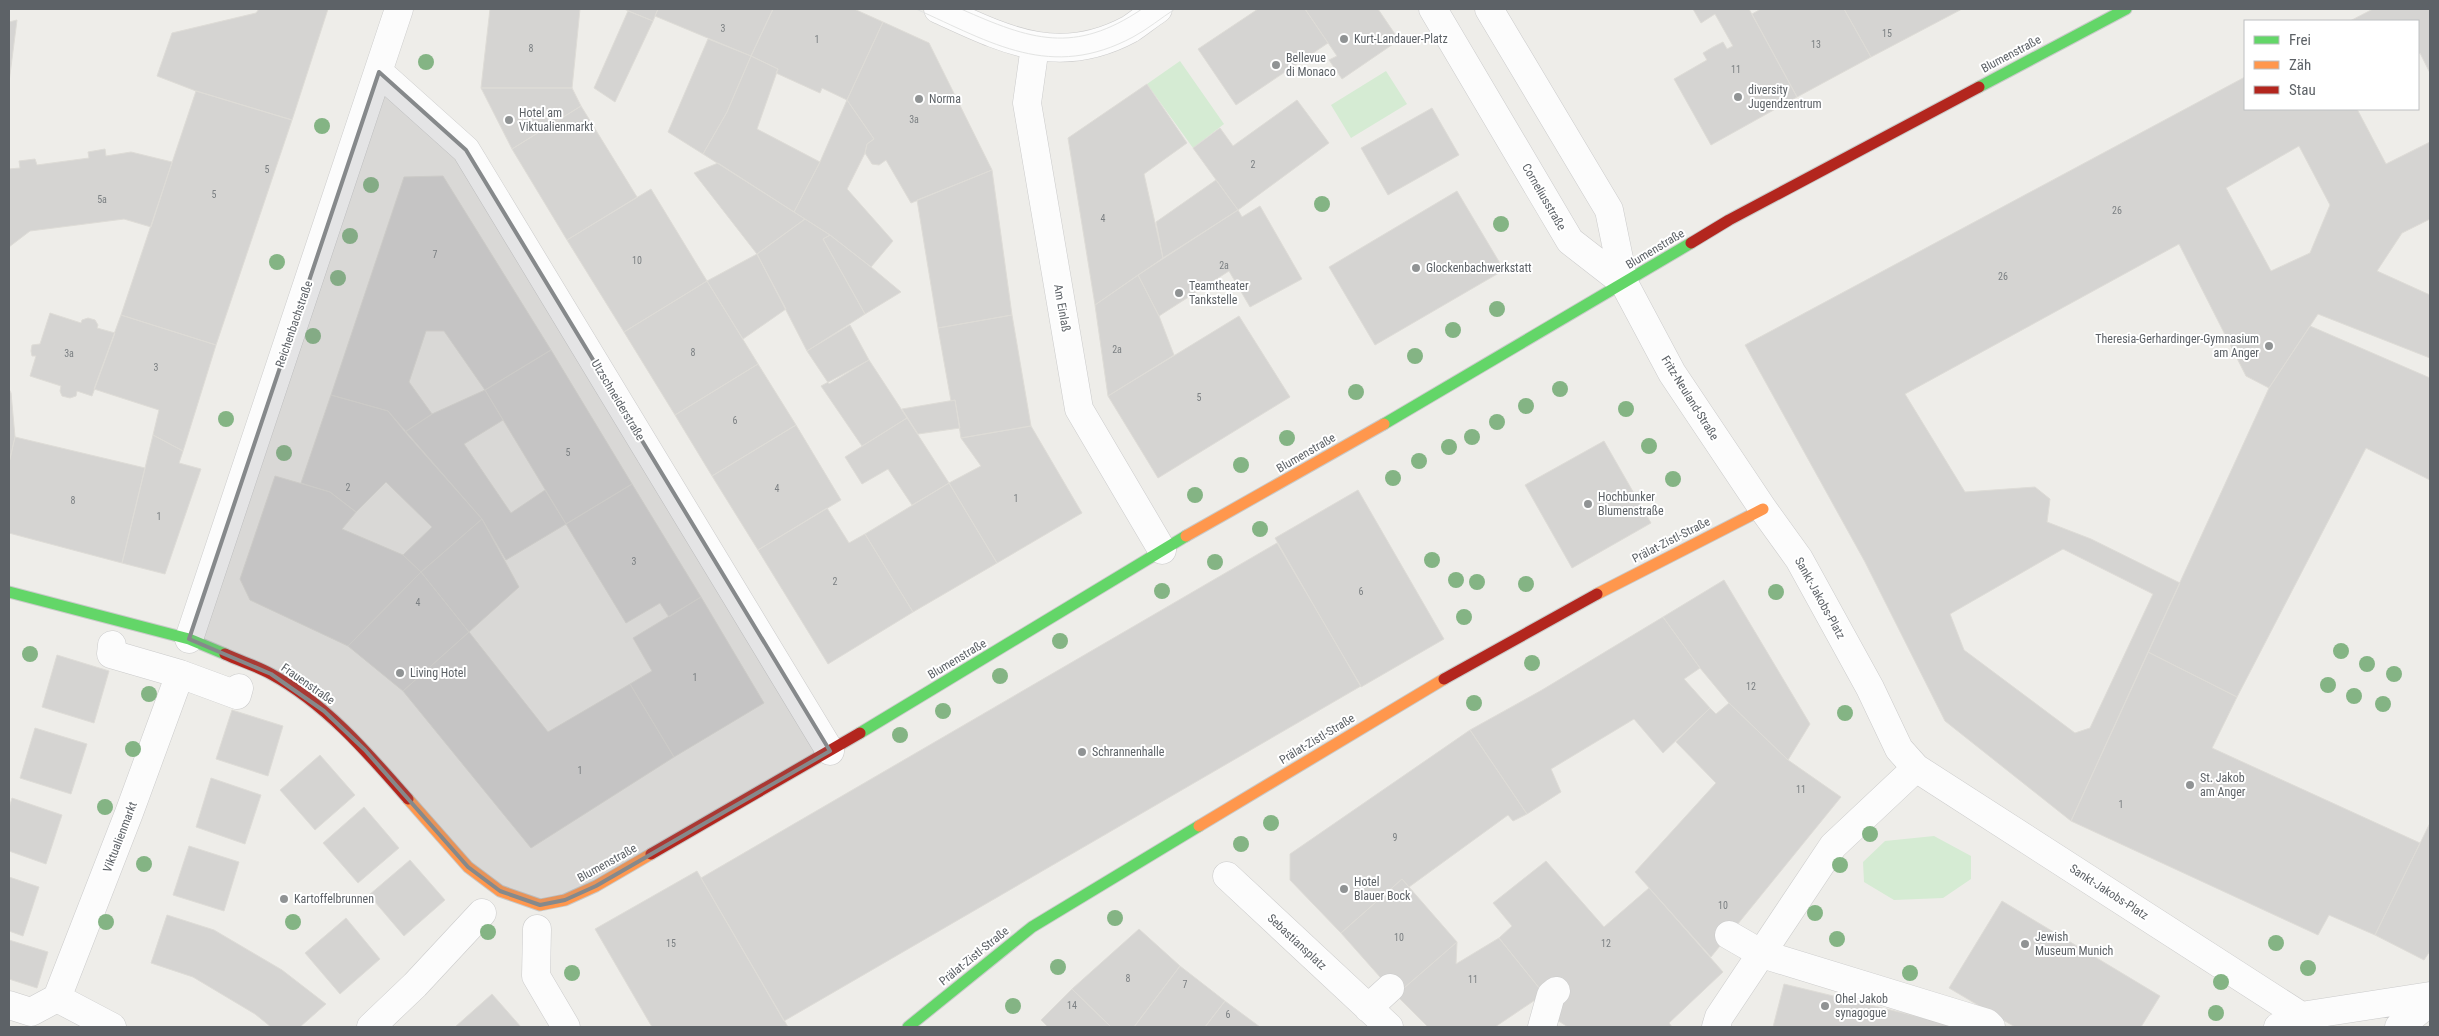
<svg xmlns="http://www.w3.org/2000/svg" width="2439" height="1036" font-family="'Roboto Condensed',sans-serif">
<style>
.green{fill:#d5ebd3}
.building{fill:#d5d4d2;stroke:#dedcd7;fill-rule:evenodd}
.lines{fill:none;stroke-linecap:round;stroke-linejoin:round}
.street-casing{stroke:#cbcbcb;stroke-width:29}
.fast-casing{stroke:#c9cac9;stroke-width:13}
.slow-casing{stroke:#c9cac9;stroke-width:13}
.jam-casing{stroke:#c9cac9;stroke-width:13}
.street{stroke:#fcfcfc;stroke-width:28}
.fast{stroke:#63d668;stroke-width:11}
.slow{stroke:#ff974d;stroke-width:11}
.jam{stroke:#b3261e;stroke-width:11}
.tram{stroke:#e3e4e3;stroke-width:1}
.tree{fill:#84b484}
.marked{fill:#86898b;fill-opacity:0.2;stroke:#86898b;stroke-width:4;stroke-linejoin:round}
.poi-dot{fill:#909394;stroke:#fff;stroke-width:2}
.labels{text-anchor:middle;stroke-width:4;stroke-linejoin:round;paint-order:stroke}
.number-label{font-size:10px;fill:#7c8083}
.poi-label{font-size:12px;fill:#5d6267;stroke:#fff;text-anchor:start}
.street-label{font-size:12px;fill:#5d6267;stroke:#fff}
</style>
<rect width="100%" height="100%" fill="#eeede9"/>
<path class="green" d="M 1180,61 L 1224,124 L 1193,148 L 1147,84 Z
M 1386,71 L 1407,104 L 1351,138 L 1331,105 Z
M 1934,836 L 1971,856 L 1971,879 L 1943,898 L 1894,900 L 1864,882 L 1863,862 L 1885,841 Z"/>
<path class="building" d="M 259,9 L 328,9 L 292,120 L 196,91 L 157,76 L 172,33 L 256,13 Z
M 490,9 L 580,9 L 572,88 L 481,88 Z
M 624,9 L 658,9 L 653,21 Z
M 658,9 L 773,9 L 751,56 L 655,16 Z
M 773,9 L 854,9 L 883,22 L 847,100 L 822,88 L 820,93 L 776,73 L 778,69 L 751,56 Z
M 1258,9 L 1305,9 L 1328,43 L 1236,105 L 1198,49 Z
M 1305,9 L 1378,9 L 1399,40 L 1342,79 L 1329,60 L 1337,56 Z
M 1693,9 L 1749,9 L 1797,97 L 1711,145 L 1674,79 L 1707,60 L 1703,53 L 1713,47 L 1723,42 L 1727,49 L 1733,46 L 1715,14 L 1701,23 Z
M 1761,9 L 1844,9 L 1871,57 L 1797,97 L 1752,14 Z
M 1844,9 L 1962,9 L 1871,57 Z
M 2373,9 L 2430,9 L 2430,73 L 2420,53 L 2418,54 L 2418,21 L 2350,21 Z
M 628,11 L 653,21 L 615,102 L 594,88 Z
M 17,20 L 9,82 L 9,22 Z
M 883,22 L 929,43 L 992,170 L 911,203 L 886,160 L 879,165 L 872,164 L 865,153 L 867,144 L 874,139 L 847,100 Z
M 708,39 L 751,56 L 727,112 L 703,154 L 668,132 Z
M 751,56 L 778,69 L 757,129 L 820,162 L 794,212 L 703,154 L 727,112 Z
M 2245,77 L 2245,109 L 2357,109 L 2386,164 L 2430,142 L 2430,219 L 2402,233 L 2377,271 L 2430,295 L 2430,358 L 2318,314 L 2269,388 L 2246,376 L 2179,244 L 1905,394 L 1965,492 L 2035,487 L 2050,499 L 2047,522 L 2091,539 L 2180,583 L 2071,821 L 1945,721 L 1865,562 L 1745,345 ZM 2299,146 L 2330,205 L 2310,253 L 2271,271 L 2226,188 ZM 2063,549 L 2153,594 L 2090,728 L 2075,733 L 1964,650 L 1950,614 Z
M 1147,84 L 1187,143 L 1144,174 L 1163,258 L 1095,305 L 1068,138 Z
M 481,88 L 572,88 L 581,106 L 512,149 Z
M 196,91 L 292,120 L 216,345 L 121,315 Z
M 847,100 L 874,139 L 867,144 L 865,153 L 847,189 L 893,241 L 871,267 L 830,235 L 794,212 L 820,162 Z
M 1297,100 L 1329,143 L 1238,210 L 1193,148 L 1220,128 L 1233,146 Z
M 581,106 L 637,197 L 567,240 L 512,149 Z
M 1432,108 L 1459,155 L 1388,195 L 1361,148 Z
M 105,149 L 106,156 L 131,152 L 172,162 L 151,227 L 124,219 L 30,231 L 9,247 L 9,169 L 20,168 L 19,161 L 35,159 L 37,165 L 89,158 L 88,152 Z
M 718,163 L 794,212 L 805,219 L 757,254 L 694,173 Z
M 992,170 L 1012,315 L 938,328 L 917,200 Z
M 443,176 L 551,350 L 485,390 L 444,331 L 426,331 L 409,382 L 432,414 L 405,432 L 388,411 L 331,395 L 404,177 Z
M 1216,180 L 1238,210 L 1163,258 L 1156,222 Z
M 651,189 L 707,281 L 624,332 L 567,240 Z
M 1457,191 L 1504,270 L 1375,345 L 1329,267 Z
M 1260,206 L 1302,279 L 1250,307 L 1229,271 L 1159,316 L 1138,275 L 1238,210 L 1242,217 Z
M 805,219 L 830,235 L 823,239 L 865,314 L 807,351 L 757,254 Z
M 830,235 L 871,267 L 901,292 L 865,314 L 823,239 Z
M 757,254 L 786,309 L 743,339 L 707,281 Z
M 1138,275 L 1159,316 L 1174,355 L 1108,396 L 1095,305 Z
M 707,281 L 758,364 L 675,415 L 624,332 Z
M 50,313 L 81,323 L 82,320 L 88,318 L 95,320 L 98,325 L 97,328 L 115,333 L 92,396 L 77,391 L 76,396 L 70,398 L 62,396 L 60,391 L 61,386 L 30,376 L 36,356 L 32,356 L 31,351 L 32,345 L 40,344 Z
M 121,315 L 216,345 L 183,451 L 153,435 L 159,410 L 94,389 Z
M 1012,315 L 1031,426 L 961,438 L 955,400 L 951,401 L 938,328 Z
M 1239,316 L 1290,397 L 1158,478 L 1108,396 Z
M 850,325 L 869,360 L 829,384 L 807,351 Z
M 2310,326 L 2430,378 L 2430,480 L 2366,448 L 2237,697 L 2148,652 L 2269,388 Z
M 551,350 L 632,484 L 566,524 L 485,390 Z
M 869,360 L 907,418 L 862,446 L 821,386 Z
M 758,364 L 796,425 L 712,476 L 675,415 Z
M 9,389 L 11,393 L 15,437 L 9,463 Z
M 485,390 L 503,420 L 464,444 L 511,513 L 545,490 L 566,524 L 506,560 L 482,519 L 405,432 L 432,414 Z
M 331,395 L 388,411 L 482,519 L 421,572 L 403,555 L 432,527 L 386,482 L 356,512 L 330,492 L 301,483 Z
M 955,400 L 960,428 L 918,434 L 902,409 Z
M 907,418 L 949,483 L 912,505 L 888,469 L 862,484 L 845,457 Z
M 796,425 L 841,500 L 758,550 L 712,476 Z
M 1031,426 L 1082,513 L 997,563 L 949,483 L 981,466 L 961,438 Z
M 153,435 L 183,451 L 179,463 L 201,469 L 165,574 L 122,563 Z
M 15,437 L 145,468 L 122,563 L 9,533 L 9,463 Z
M 1604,441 L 1651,523 L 1572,568 L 1525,485 Z
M 275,476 L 330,492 L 356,512 L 342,529 L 403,555 L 421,572 L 348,646 L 250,600 L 240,579 Z
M 949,483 L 997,563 L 913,612 L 865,534 Z
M 632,484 L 701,597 L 669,617 L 660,603 L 626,623 L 566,524 Z
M 1358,490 L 1444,639 L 1361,687 L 1275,538 Z
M 827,508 L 849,543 L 865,534 L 913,612 L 828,664 L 758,550 Z
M 482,519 L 519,587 L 469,632 L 421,572 Z
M 1277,543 L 1361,686 L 784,1021 L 701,878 Z
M 421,572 L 469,632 L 403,691 L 348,646 Z
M 1724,580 L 1810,724 L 1788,760 L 1729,703 L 1700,668 L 1663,617 Z
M 701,597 L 764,703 L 674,757 L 630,684 L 652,671 L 633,638 Z
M 1663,617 L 1700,668 L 1684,679 L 1710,708 L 1663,753 L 1634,719 L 1551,769 L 1561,792 L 1527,814 L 1470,730 L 1542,690 Z
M 469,632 L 548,732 L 630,684 L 674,757 L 531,848 L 403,691 Z
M 2148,652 L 2237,697 L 2212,748 L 2420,843 L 2375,935 L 2329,915 L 2318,935 L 2071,821 Z
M 57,655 L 109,671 L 94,723 L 42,707 Z
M 1729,703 L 1788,760 L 1841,797 L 1711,957 L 1635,872 L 1716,783 L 1676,742 L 1710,708 L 1716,714 Z
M 232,710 L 283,726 L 268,776 L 216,759 Z
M 35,728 L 87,744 L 71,794 L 20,778 Z
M 1470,730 L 1527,814 L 1513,821 L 1508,815 L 1409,887 L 1402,879 L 1341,933 L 1290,880 L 1290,854 Z
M 320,755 L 355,795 L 315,830 L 280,790 Z
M 211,778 L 261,795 L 245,844 L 196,827 Z
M 12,798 L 62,815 L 46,864 L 9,851 L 9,808 Z
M 364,807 L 399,848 L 358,883 L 323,843 Z
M 2430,823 L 2430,951 L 2424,960 L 2375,935 Z
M 189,846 L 239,862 L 224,911 L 173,895 Z
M 410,860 L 445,900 L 404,936 L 369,895 Z
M 1546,861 L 1604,927 L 1649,888 L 1723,972 L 1669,1023 L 1672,1027 L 1568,1027 L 1557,1020 L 1562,1008 L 1556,1000 L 1544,994 L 1499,938 L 1512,926 L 1493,903 Z
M 697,871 L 701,878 L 788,1027 L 652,1027 L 595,929 Z
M 9,877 L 39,887 L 23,936 L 9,931 Z
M 1402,879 L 1457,942 L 1396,995 L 1341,933 Z
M 2002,901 L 2160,996 L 2141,1027 L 2015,1027 L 1949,988 Z
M 167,915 L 214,930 L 282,970 L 326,1004 L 300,1027 L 271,1027 L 255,1014 L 193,977 L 151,963 Z
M 346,918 L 380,959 L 340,994 L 305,953 Z
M 1139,929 L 1180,966 L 1134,1027 L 1111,1027 L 1072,989 Z
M 1499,938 L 1544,994 L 1495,1027 L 1428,1027 L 1396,995 L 1457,942 L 1456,964 Z
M 9,940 L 48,952 L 37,988 L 9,979 Z
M 1180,966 L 1225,1001 L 1205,1027 L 1134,1027 Z
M 1784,984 L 1961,1027 L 1773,1027 Z
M 1072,989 L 1111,1027 L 1048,1027 L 1041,1020 Z
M 492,994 L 521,1027 L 455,1027 Z
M 1225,1001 L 1260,1027 L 1205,1027 Z"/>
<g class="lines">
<defs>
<path id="street" d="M 938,9 C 1004,39 1058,68 1130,29 C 1139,23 1149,15 1158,9
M 1433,9 L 1570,241 L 1624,283
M 1489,9 L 1609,210 L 1624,283 L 1672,373 L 1763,509 L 1799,559 L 1870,688 L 1899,749 L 1916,768 L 2301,1016 L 2306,1027
M 1035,46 L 1027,103 L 1079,409 L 1162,550
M 379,72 L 466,150 L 830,751
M 189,639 L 399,9
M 112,645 L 111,654 L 180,674 L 237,695 L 239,688
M 1227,876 L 1389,1027
M 537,929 L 536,976 L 566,1027
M 1729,935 L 1762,954 L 1987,1023 L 1991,1027
M 57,998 L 129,813 L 180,674
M 9,1005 L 31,1012 L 57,998 L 112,1027
M 1368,1008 L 1390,988
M 371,1027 L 415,985 L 482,913
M 1542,1027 L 1551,995 L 1556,991
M 1716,1027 L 1719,1017 L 1833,846 L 1916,768
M 2278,1027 L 2301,1016 L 2430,996
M 2399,1027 L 2430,1002"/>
<path id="fast" d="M 1979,87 L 2126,9
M 1384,424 L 1691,243
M 9,592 L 189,639 L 225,654
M 860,733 L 1186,536
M 908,1027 L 1032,927 L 1199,826"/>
<path id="slow" d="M 1186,536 L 1384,424
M 1597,594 L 1763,509
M 408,799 L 468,867 L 500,891 L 540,905 L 565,900 L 596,886 L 651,854
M 1199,826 L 1444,679"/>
<path id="jam" d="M 1691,243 L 1729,220 L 1979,87
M 225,654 C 240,661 257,666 271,674 C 326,704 368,753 408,799
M 1444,679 L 1597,594
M 651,854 L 860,733"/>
</defs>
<use href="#street" class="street-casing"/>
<use href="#fast" class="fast-casing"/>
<use href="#slow" class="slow-casing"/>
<use href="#jam" class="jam-casing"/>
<use href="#street" class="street"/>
<use href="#fast" class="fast"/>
<use href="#slow" class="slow"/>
<use href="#jam" class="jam"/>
<path class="tram" d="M 916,9 C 992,43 1051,81 1133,37 C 1148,29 1161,18 1175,9
M 961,9 C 1031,40 1074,55 1142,9"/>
</g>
<g class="tree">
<circle cx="426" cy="62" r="8"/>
<circle cx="322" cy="126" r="8"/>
<circle cx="371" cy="185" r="8"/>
<circle cx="1322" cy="204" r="8"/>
<circle cx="1501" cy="224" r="8"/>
<circle cx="350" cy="236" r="8"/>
<circle cx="277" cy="262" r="8"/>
<circle cx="338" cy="278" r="8"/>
<circle cx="1497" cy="309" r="8"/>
<circle cx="1453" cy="330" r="8"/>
<circle cx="313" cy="336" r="8"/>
<circle cx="1415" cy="356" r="8"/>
<circle cx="1560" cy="389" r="8"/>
<circle cx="1356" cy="392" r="8"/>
<circle cx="1526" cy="406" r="8"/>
<circle cx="1626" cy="409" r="8"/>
<circle cx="226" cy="419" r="8"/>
<circle cx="1497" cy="422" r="8"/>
<circle cx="1472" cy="437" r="8"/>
<circle cx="1287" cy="438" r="8"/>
<circle cx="1649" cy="446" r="8"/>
<circle cx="1449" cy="447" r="8"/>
<circle cx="284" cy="453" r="8"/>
<circle cx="1419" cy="461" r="8"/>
<circle cx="1241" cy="465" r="8"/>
<circle cx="1393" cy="478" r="8"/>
<circle cx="1673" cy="479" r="8"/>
<circle cx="1195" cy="495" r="8"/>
<circle cx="1260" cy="529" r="8"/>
<circle cx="1432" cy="560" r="8"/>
<circle cx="1215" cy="562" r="8"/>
<circle cx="1456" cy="580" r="8"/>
<circle cx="1477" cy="582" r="8"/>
<circle cx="1526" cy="584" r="8"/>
<circle cx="1162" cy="591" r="8"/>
<circle cx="1776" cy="592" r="8"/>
<circle cx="1464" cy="617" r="8"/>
<circle cx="1060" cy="641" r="8"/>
<circle cx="2341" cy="651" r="8"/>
<circle cx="30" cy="654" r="8"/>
<circle cx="1532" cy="663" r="8"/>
<circle cx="2367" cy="664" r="8"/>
<circle cx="2394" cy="674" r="8"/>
<circle cx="1000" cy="676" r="8"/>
<circle cx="2328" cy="685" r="8"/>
<circle cx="149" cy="694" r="8"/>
<circle cx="2354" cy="696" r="8"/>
<circle cx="1474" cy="703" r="8"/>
<circle cx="2383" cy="704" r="8"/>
<circle cx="943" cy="711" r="8"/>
<circle cx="1845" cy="713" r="8"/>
<circle cx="900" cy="735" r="8"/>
<circle cx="133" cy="749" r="8"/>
<circle cx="105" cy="807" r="8"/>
<circle cx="1271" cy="823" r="8"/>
<circle cx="1870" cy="834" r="8"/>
<circle cx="1241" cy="844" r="8"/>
<circle cx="144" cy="864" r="8"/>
<circle cx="1840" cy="865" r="8"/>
<circle cx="1815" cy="913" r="8"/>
<circle cx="1115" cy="918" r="8"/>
<circle cx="106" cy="922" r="8"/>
<circle cx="293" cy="922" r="8"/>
<circle cx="488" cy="932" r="8"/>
<circle cx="1837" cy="939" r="8"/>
<circle cx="2276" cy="943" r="8"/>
<circle cx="1058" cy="967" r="8"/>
<circle cx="2308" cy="968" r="8"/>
<circle cx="572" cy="973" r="8"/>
<circle cx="1910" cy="973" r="8"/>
<circle cx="2221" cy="982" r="8"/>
<circle cx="1013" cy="1006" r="8"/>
<circle cx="2216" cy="1013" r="8"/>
</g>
<path class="marked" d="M 379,72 L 466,150 L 830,751 L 596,886 L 565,900 L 540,905 L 500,891 L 468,867 L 365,750 L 324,711 L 271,674 L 189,639 Z"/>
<g class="poi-dot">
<circle cx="1344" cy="39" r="5"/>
<circle cx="1276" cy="65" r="5"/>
<circle cx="1738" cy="97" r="5"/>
<circle cx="919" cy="99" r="5"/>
<circle cx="509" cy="120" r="5"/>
<circle cx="1416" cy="268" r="5"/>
<circle cx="1179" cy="293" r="5"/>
<circle cx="2269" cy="346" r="5"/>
<circle cx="1588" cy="504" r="5"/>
<circle cx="400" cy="673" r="5"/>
<circle cx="1082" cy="752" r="5"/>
<circle cx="2190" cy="785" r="5"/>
<circle cx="1344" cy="889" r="5"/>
<circle cx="284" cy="899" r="5"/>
<circle cx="2025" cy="944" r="5"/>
<circle cx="1825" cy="1006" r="5"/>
</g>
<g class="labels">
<g class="number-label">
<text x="723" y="32">3</text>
<text x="1887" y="37">15</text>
<text x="817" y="43">1</text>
<text x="1816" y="48">13</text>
<text x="531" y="52">8</text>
<text x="1736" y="73">11</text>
<text x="914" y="123">3a</text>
<text x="1253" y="168">2</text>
<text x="267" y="173">5</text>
<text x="214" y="198">5</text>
<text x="102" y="203">5a</text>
<text x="2117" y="214">26</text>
<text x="1103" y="222">4</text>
<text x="435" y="258">7</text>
<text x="637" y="264">10</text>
<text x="1224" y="269">2a</text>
<text x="2003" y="280">26</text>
<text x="1117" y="353">2a</text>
<text x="693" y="356">8</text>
<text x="69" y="357">3a</text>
<text x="156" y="371">3</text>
<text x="1199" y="401">5</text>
<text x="735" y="424">6</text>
<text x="568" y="456">5</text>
<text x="348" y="491">2</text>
<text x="777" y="492">4</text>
<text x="1016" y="502">1</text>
<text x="73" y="504">8</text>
<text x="159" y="520">1</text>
<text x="634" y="565">3</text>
<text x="835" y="585">2</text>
<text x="1361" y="595">6</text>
<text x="418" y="606">4</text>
<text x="695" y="681">1</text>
<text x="1751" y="690">12</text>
<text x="580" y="774">1</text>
<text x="1801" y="793">11</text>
<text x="2121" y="808">1</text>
<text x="1395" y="841">9</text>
<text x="1723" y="909">10</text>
<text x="1399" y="941">10</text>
<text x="671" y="947">15</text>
<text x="1606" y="947">12</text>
<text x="1128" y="982">8</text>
<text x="1473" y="983">11</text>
<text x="1185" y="988">7</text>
<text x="1072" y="1009">14</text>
<text x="1228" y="1018">6</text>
</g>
<g class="poi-label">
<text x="1354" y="43">Kurt-Landauer-Platz</text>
<text x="1286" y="62">Bellevue<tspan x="1286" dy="14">di Monaco</tspan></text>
<text x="1748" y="94">diversity<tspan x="1748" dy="14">Jugendzentrum</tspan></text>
<text x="929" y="103">Norma</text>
<text x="519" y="117">Hotel am<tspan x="519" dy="14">Viktualienmarkt</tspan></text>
<text x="1426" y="272">Glockenbachwerkstatt</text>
<text x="1189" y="290">Teamtheater<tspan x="1189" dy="14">Tankstelle</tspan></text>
<text x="2259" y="343" text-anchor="end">Theresia-Gerhardinger-Gymnasium<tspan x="2259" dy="14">am Anger</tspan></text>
<text x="1598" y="501">Hochbunker<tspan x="1598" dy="14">Blumenstraße</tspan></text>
<text x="410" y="677">Living Hotel</text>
<text x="1092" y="756">Schrannenhalle</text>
<text x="2200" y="782">St. Jakob<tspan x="2200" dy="14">am Anger</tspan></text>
<text x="1354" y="886">Hotel<tspan x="1354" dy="14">Blauer Bock</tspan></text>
<text x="294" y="903">Kartoffelbrunnen</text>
<text x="2035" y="941">Jewish<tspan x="2035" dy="14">Museum Munich</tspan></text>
<text x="1835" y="1003">Ohel Jakob<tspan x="1835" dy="14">synagogue</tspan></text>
</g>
<g class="street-label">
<text transform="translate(2011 54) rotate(-28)" y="4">Blumenstraße</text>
<text transform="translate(1544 197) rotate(60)" y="4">Corneliusstraße</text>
<text transform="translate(1655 249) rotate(-31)" y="4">Blumenstraße</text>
<text transform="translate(1062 308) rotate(80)" y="4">Am Einlaß</text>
<text transform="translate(294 324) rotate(-71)" y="4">Reichenbachstraße</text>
<text transform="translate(1690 398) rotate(58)" y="4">Fritz-Neuland-Straße</text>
<text transform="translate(618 400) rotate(59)" y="4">Utzschneiderstraße</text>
<text transform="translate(1306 453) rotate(-30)" y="4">Blumenstraße</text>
<text transform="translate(1671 540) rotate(-27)" y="4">Prälat-Zistl-Straße</text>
<text transform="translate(1820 598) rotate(61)" y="4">Sankt-Jakobs-Platz</text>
<text transform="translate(957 659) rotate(-31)" y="4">Blumenstraße</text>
<text transform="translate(308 684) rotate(35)" y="4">Frauenstraße</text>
<text transform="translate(1317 739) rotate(-31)" y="4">Prälat-Zistl-Straße</text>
<text transform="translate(120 837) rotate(-69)" y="4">Viktualienmarkt</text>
<text transform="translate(607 863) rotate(-29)" y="4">Blumenstraße</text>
<text transform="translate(2109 892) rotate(33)" y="4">Sankt-Jakobs-Platz</text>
<text transform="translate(1297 942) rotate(43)" y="4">Sebastiansplatz</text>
<text transform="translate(974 956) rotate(-39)" y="4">Prälat-Zistl-Straße</text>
</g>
</g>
<rect width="2439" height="1036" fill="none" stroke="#5d6267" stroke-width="20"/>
<rect x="2244" y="20" width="175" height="90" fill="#ffffff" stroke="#bec0c2"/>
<rect x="2254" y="36" width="25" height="8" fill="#63d668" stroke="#bec0c2"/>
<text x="2289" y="45" font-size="15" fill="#5d6267">Frei</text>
<rect x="2254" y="61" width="25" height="8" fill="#ff974d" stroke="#bec0c2"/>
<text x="2289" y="70" font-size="15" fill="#5d6267">Zäh</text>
<rect x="2254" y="86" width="25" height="8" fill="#b3261e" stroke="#bec0c2"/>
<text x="2289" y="95" font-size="15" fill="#5d6267">Stau</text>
</svg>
